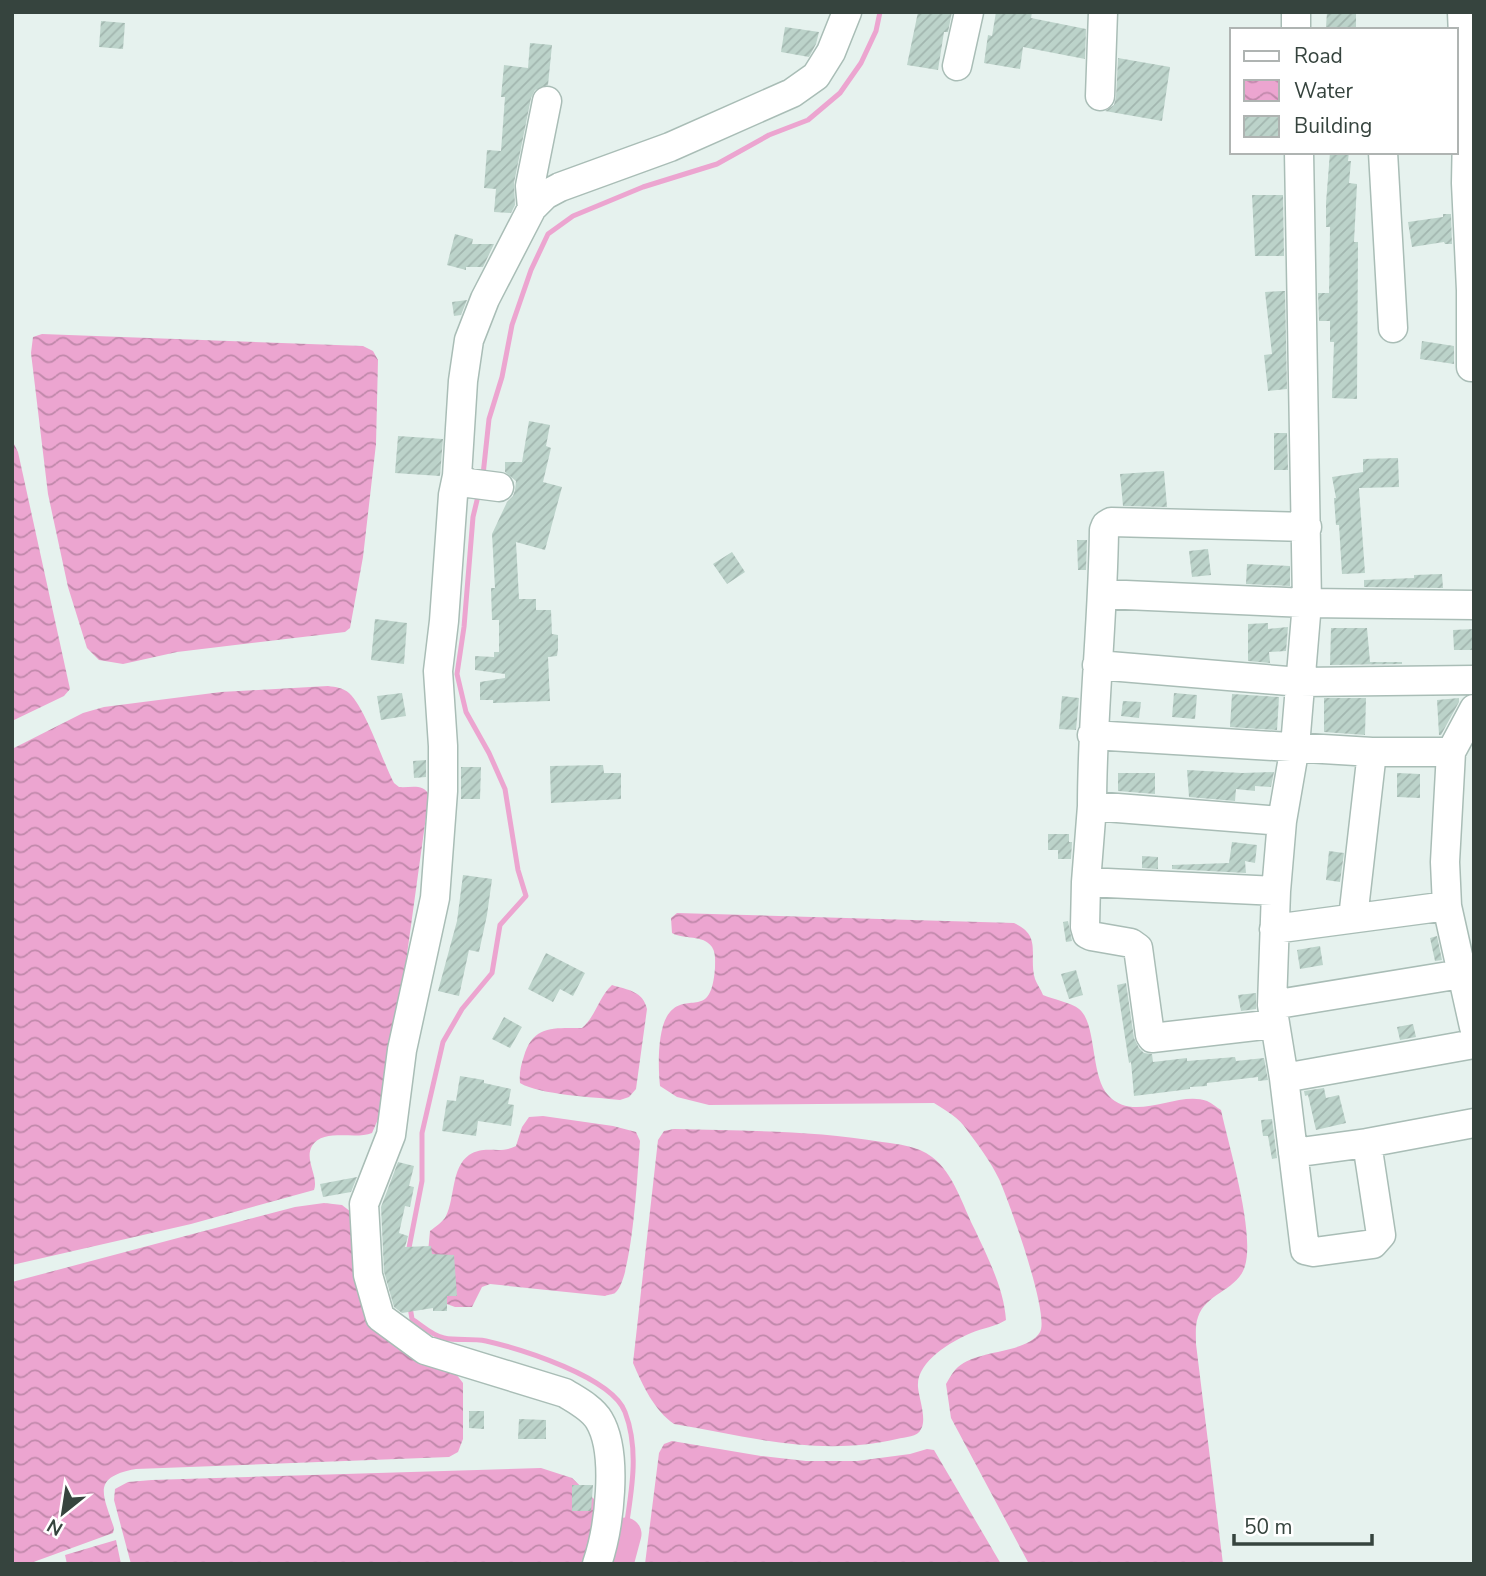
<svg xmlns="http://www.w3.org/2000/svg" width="1486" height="1576" font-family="'Nunito Sans',sans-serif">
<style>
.water{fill:url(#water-waves)}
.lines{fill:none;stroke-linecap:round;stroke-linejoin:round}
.stream{stroke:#eca5d0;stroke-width:5}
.river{stroke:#eca5d0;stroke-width:33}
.building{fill:url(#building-hatch)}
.minor-casing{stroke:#a9bdb6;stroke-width:31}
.minor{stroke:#fff;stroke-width:28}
</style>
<defs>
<pattern id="water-waves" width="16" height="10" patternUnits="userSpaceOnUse" patternTransform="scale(1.75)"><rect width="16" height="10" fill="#eca5d0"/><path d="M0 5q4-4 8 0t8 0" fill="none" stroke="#c088aa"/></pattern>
<pattern id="building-hatch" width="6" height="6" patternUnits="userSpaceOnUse" patternTransform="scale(1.75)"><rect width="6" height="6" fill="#bcd3ca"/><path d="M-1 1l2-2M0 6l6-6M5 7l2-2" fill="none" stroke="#a2b6af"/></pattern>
</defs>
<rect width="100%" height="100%" fill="#e6f2ee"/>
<path class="water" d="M 42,334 L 363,346 L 373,351 L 378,360 L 376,444 L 363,557 L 350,628 L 345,632 L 177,652 L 123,664 L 99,660 L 87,648 L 68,587 L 48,494 L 31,353 L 33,337 Z
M 12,440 L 18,452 L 70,689 L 64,696 L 12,721 Z
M 328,686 C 336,687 343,688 349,693 C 366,709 382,760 394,783 L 399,787 C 411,788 423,783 429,795 L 392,1063 L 379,1117 L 372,1133 C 356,1140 323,1128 312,1146 C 304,1160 319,1176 314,1190 L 191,1224 L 12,1265 L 12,749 L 83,713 L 104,707 L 221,692 Z
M 677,913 L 1014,923 C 1043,936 1028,955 1035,979 C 1037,984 1041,990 1043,995 C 1052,999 1072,1003 1079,1009 C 1097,1023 1090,1075 1108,1095 C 1134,1124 1177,1090 1207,1101 C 1212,1103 1217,1108 1221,1110 C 1229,1147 1255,1232 1245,1266 C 1238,1290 1206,1293 1198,1317 C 1195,1325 1196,1336 1196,1344 L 1223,1564 L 1029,1564 L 951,1418 L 946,1384 C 949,1379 953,1371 958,1367 C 978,1349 1027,1354 1040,1332 C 1050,1315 1009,1201 999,1179 C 991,1162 978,1145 967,1130 C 959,1118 947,1111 934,1103 L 709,1105 L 677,1097 L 660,1086 C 658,1068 657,1026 670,1012 C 689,991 711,1021 715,968 C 715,962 716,953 712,947 C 703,934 684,940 672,933 L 671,918 Z
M 612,985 C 628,990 643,991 647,1009 L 636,1089 L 629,1097 L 620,1100 C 594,1097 540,1095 520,1083 C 519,1073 521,1065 524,1056 C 533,1025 554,1028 582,1028 C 596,1016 598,998 612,985 Z
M 543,1116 L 613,1126 L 636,1132 L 640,1141 C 638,1165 633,1280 615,1293 C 614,1294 606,1295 605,1296 L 490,1284 L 482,1287 L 472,1307 L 455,1307 L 428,1297 L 426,1274 L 430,1231 C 435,1227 443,1222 446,1216 C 455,1198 451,1168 469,1155 C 486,1144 498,1155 516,1146 L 522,1127 L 529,1117 Z
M 674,1129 C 743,1131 813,1130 882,1142 C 898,1144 918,1146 932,1157 C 954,1173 963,1207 975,1230 C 988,1258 1004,1289 1006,1320 C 995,1327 983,1328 971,1333 C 950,1342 916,1362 918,1387 C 919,1399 927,1419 921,1429 C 918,1437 905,1437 897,1439 C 820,1457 750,1437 674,1424 C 654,1410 643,1386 633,1363 L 658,1140 L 664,1131 Z
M 324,1203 L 342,1205 L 351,1212 L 374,1325 L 403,1352 L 456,1374 L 463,1383 L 463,1439 L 458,1452 L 449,1457 L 136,1469 C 91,1477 103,1494 114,1528 L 113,1533 L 28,1564 L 12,1564 L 12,1282 L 295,1207 Z
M 672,1441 L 761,1456 L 806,1461 L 857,1461 L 910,1454 L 927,1449 L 934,1450 L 1001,1564 L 645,1564 L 659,1453 L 664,1444 Z
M 541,1468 L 572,1478 L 595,1500 L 597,1528 L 588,1564 L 131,1564 L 114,1500 L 115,1489 L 128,1482 L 152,1480 Z
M 116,1540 L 121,1564 L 67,1564 L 65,1555 Z"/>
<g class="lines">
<path class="stream" d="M 483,475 L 489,419 L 502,377 L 512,325 L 531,270 L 548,234 L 573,216 L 643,187 L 717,164 L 769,135 L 808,120 L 840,93 L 861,63 L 876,31 L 880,12
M 408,1253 L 422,1181 L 422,1133 L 443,1042 L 462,1009 L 492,973 L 500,925 L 526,896 L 518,870 L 505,789 L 489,753 L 466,712 L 457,674 L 464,627 L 473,517 L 479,492
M 410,1307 L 412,1319 C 421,1325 433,1336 444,1338 C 457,1341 472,1338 486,1341 C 521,1349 612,1377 625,1412 C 640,1451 631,1494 625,1534"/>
<path class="river" d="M 617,1564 L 625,1534"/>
</g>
<path class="building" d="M 918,12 L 952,12 L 948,32 L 944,32 L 938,70 L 907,65 Z
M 996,12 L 1032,12 L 1031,18 L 1086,29 L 1085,59 L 1023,47 L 1020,69 L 984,63 L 988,35 L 992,36 Z
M 1327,12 L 1356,12 L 1356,27 L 1326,27 Z
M 101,21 L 125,23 L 123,49 L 99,47 Z
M 785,27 L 819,32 L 816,44 L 809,57 L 781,52 Z
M 530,43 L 552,45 L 548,85 L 535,90 L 531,98 L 514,183 L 515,205 L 511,213 L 494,212 L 496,189 L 484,188 L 487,150 L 501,151 L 505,97 L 501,97 L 504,65 L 528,68 Z
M 1118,58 L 1170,67 L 1162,121 L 1105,111 L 1114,105 L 1116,97 Z
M 1330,152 L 1349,152 L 1348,161 L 1351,161 L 1349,183 L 1357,184 L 1354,242 L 1358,242 L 1357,399 L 1332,398 L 1334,342 L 1330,342 L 1330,321 L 1319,321 L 1318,293 L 1329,293 L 1330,227 L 1326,227 L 1326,203 Z
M 1252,195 L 1283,195 L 1284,256 L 1255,256 Z
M 1443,214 L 1451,214 L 1452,244 L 1445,244 L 1444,242 L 1412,247 L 1408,222 L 1443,217 Z
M 455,234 L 473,239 L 472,244 L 494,244 L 483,267 L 466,267 L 466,270 L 447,265 Z
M 1281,291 L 1285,291 L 1287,389 L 1268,391 L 1264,355 L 1272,354 L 1265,292 Z
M 467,300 L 461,315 L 454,316 L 452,302 Z
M 1422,341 L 1454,346 L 1454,364 L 1420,359 Z
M 529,421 L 550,425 L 546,446 L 551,448 L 543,482 L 562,487 L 545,550 L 516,542 L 519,599 L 536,599 L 536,610 L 551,610 L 552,634 L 558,635 L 558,649 L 557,656 L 548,657 L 550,701 L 493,703 L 493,700 L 480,700 L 480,682 L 505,678 L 505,674 L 475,670 L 475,656 L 494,657 L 494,652 L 499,652 L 499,620 L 492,620 L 491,588 L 495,588 L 492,534 L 507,502 L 513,496 L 515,490 L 516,481 L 505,472 L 505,462 L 522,462 Z
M 1274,433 L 1287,433 L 1288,470 L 1274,470 Z
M 398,436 L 443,439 L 440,476 L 395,473 Z
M 1398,458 L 1399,487 L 1359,488 L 1365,573 L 1342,574 L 1339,525 L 1336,525 L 1334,498 L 1336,498 L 1332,477 L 1363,472 L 1363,459 Z
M 1164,471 L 1167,507 L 1123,506 L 1120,474 Z
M 1077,540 L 1087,540 L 1086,570 L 1078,570 Z
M 1208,549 L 1211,575 L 1192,577 L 1189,551 Z
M 732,552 L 745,572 L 727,584 L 713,564 Z
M 1247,564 L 1290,566 L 1290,586 L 1246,584 Z
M 1442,574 L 1443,588 L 1364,587 L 1364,580 L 1414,578 L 1414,575 Z
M 375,619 L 407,623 L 404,664 L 371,660 Z
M 1268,623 L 1268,629 L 1288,627 L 1286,651 L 1269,652 L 1270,663 L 1248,661 L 1248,624 Z
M 1331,628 L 1367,628 L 1370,662 L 1402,662 L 1402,664 L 1330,665 Z
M 1474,629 L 1474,650 L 1454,650 L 1453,630 Z
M 402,693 L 406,716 L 381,720 L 377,696 Z
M 1174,693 L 1197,695 L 1195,719 L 1172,717 Z
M 1232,694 L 1279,697 L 1277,730 L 1230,727 Z
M 1062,696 L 1079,698 L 1076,730 L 1059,729 Z
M 1324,698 L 1366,698 L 1365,735 L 1324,732 Z
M 1459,698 L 1459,702 L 1441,735 L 1439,735 L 1437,700 Z
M 1123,701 L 1141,702 L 1139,718 L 1121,716 Z
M 426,760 L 426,777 L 414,778 L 413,761 Z
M 603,765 L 604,773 L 621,773 L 621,799 L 551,803 L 550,766 Z
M 461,767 L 481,767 L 480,799 L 461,799 Z
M 1187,770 L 1242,773 L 1274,772 L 1271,787 L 1255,786 L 1255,791 L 1236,789 L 1235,801 L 1189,797 Z
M 1118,773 L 1155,773 L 1155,794 L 1118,791 Z
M 1397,773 L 1420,774 L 1420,798 L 1397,797 Z
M 1048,834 L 1069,834 L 1069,842 L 1072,842 L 1071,859 L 1058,859 L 1058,850 L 1048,850 Z
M 1232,842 L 1257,845 L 1255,863 L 1245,861 L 1246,873 L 1172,869 L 1172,865 L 1229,863 Z
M 1329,851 L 1344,853 L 1340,882 L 1326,880 Z
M 1142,856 L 1158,857 L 1158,869 L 1142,868 Z
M 463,875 L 492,879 L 487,915 L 479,952 L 469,950 L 459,996 L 438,991 L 457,921 Z
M 1068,921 L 1072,941 L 1066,942 L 1063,922 Z
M 1437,936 L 1442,960 L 1435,961 L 1430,938 Z
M 1320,946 L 1323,965 L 1300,969 L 1297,950 Z
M 546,953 L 585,973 L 573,996 L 560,989 L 553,1002 L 528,989 Z
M 1076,970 L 1083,995 L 1069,999 L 1061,974 Z
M 1126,983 L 1134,1038 L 1139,1048 L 1144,1053 L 1152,1054 L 1153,1062 L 1187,1058 L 1187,1061 L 1235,1057 L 1236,1061 L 1264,1058 L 1268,1080 L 1258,1081 L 1258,1077 L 1207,1083 L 1207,1086 L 1190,1087 L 1190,1089 L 1134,1096 L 1131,1062 L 1129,1063 L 1117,985 Z
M 1256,993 L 1256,1009 L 1241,1011 L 1238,995 Z
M 504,1017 L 522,1027 L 510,1048 L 492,1039 Z
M 1413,1024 L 1416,1037 L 1400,1040 L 1397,1027 Z
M 460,1076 L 484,1080 L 484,1083 L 511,1089 L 508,1104 L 514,1105 L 511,1126 L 478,1121 L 476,1136 L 442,1131 L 447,1100 L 456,1101 Z
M 1324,1088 L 1326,1098 L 1339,1095 L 1346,1123 L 1316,1130 L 1308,1095 L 1305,1096 L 1304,1091 Z
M 1272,1119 L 1277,1158 L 1272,1159 L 1268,1136 L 1263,1136 L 1261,1120 Z
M 398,1162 L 414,1166 L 409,1186 L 414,1187 L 410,1207 L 405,1206 L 399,1233 L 408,1236 L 405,1247 L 431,1246 L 432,1254 L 454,1255 L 457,1296 L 447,1296 L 447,1311 L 433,1311 L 433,1308 L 402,1313 L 394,1307 L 384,1272 L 381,1207 Z
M 357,1177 L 351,1192 L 323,1197 L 320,1184 Z
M 469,1411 L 484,1411 L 484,1429 L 469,1428 Z
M 519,1419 L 546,1420 L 546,1439 L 518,1439 Z
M 572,1485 L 593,1485 L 591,1511 L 572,1511 Z"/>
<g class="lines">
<defs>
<path id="minor" d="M 1296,12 L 1296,30
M 1462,12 L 1467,132 L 1466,183 L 1471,290 L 1471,367 L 1474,367
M 957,66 L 969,12
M 1100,96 L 1103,12
M 1299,152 L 1307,603 L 1295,746 L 1282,821 L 1276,891 L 1272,1005 L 1284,1078 L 1305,1250 L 1314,1252 L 1373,1244 L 1381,1235 L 1367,1143 L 1474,1123
M 1383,152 L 1393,328
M 532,208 L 530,186 L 547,101
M 457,476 L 468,483 L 499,487
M 1103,594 L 1307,603 L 1474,605
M 1097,665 L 1300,682 L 1474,680
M 1474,709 L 1451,752 L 1445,862 L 1447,906 L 1474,1027
M 1092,735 L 1372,752 L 1451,752
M 1092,806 C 1092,714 1103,622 1104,530 L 1106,525 L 1111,522 L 1307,527
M 1086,882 L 1092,806 L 1282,821
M 1353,918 L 1372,752
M 1274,929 L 1447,906
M 1272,1005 L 1461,974
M 1274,1024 L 1152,1038 L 1150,1035 L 1138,948 L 1131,943 L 1091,936 L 1087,934 L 1085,927 L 1086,882 L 1276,891
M 1284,1078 L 1474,1044
M 1293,1153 L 1367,1143
M 597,1564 C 609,1529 619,1453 599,1420 C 592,1408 576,1400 565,1393 L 425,1350 L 380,1317 L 368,1275 L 364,1204 L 391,1135 L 402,1050 L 435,898 L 443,791 L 443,746 L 438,671 L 444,621 L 453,495 L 457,476 L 463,381 L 469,340 L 485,299 L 532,208 L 545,195 L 560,187 L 670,147 L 792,93 L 816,76 L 831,52 L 847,12"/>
</defs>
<use href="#minor" class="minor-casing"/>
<use href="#minor" class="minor"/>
</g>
<rect width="1486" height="1576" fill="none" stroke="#36443e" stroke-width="28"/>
<rect x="1230" y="28" width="228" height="126" fill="#ffffff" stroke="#afb4b2" stroke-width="2"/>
<rect x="1244" y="51" width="35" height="10" fill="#ffffff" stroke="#afb4b2" stroke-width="2"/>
<text x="1294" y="63" font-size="21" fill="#36443e">Road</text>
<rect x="1244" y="80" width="35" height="21" fill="url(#water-waves)" stroke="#afb4b2" stroke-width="2"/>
<text x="1294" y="98" font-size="21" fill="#36443e">Water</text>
<rect x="1244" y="116" width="35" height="21" fill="url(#building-hatch)" stroke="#afb4b2" stroke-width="2"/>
<text x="1294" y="133" font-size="21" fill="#36443e">Building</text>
<g transform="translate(63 1513) rotate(210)" stroke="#ffffff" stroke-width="5" paint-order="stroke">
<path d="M0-5L12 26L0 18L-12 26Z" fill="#36443e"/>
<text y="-10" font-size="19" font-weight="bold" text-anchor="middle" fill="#36443e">N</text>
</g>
<path d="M1234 1534v10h138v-10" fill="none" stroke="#36443e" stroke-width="3.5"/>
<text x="1244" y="1534" font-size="21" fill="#36443e" stroke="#ffffff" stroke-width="5" paint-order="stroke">50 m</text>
</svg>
